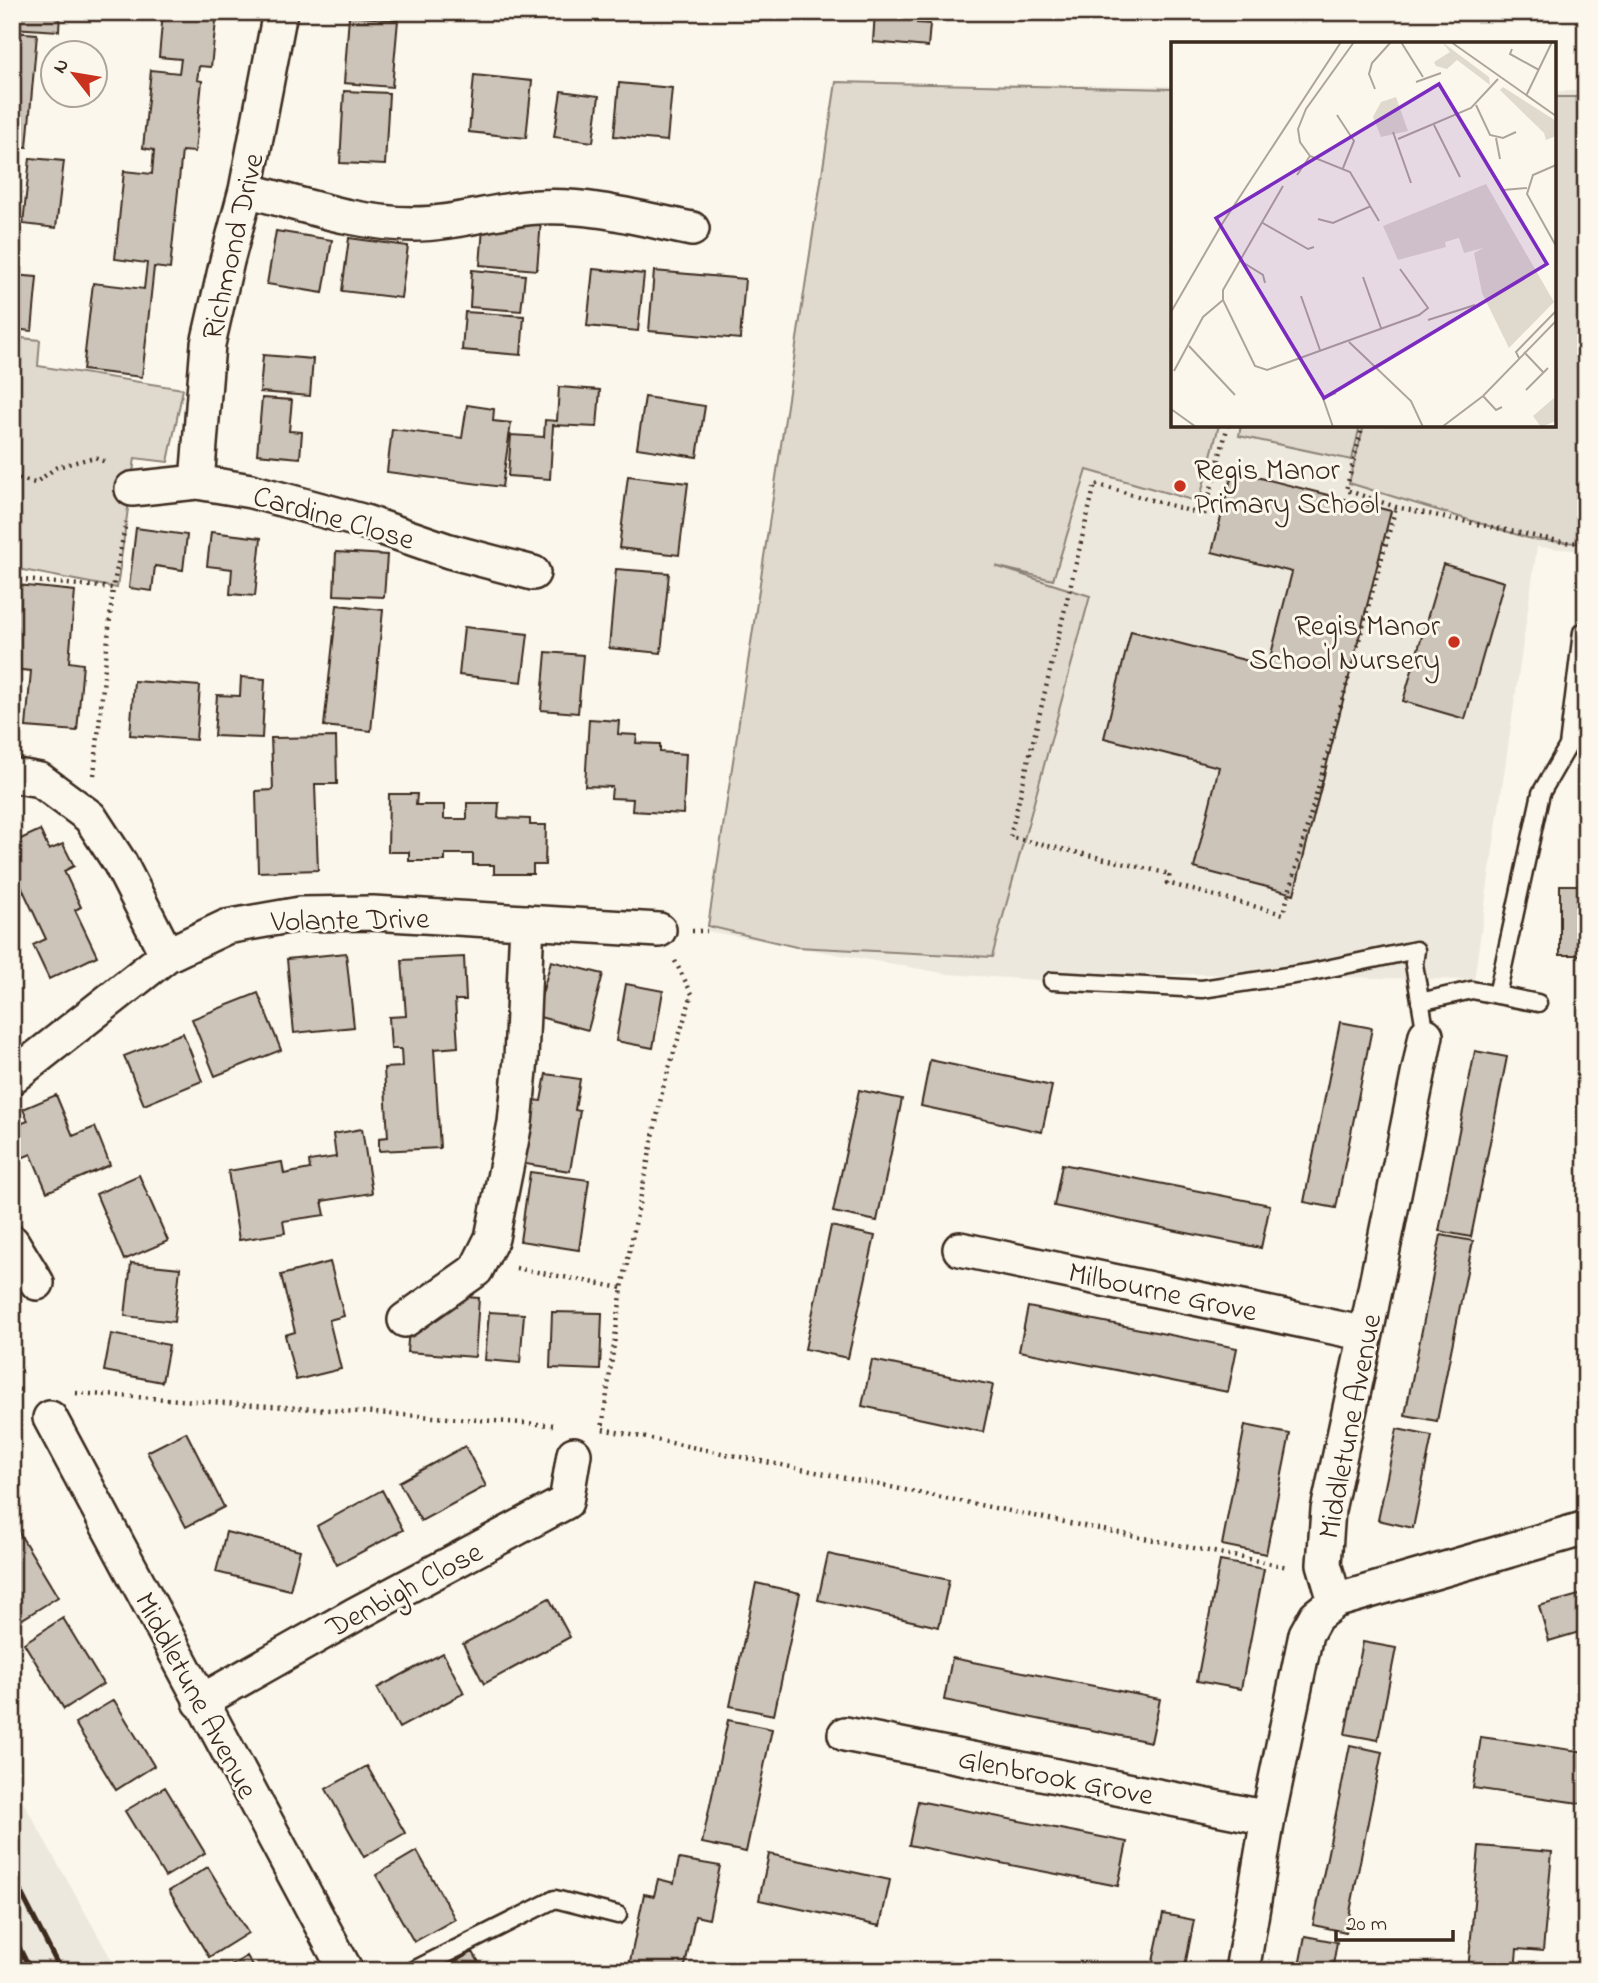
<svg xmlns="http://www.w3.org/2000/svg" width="1598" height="1983" font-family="'Indie Flower',sans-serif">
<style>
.built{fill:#ede8dd}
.green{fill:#dfd9ce;stroke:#8d8276;stroke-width:2}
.building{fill:#ccc4b9;stroke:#3b2a1e;stroke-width:2}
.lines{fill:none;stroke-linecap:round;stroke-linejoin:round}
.lane-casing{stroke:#3b2a1e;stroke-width:21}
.street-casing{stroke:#3b2a1e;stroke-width:38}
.path{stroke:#3b2a1e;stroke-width:4.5;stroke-dasharray:2 5;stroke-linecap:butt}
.lane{stroke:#fbf7ec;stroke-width:16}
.street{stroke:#fbf7ec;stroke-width:33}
.rail{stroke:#3b2a1e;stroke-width:5}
.poi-dot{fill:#c8321e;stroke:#fbf7ec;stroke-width:2.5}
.labels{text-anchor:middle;stroke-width:6;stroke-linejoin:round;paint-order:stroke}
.street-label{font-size:30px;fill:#3b2a1e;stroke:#fbf7ec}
.poi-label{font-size:30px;fill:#3b2a1e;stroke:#fbf7ec;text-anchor:start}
.inset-road{fill:none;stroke:#aea59a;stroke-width:2}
.view{fill:#7b2cbf;fill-opacity:0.15;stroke:#7b2cbf;stroke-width:3.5}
.inset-edge{fill:none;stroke:#3b2a1e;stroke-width:3.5}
</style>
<rect width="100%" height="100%" fill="#fbf7ec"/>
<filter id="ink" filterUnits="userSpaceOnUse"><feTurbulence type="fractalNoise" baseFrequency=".0143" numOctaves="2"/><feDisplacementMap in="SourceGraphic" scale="14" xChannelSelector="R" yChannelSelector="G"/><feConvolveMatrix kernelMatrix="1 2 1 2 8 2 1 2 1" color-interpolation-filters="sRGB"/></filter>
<g filter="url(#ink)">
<path class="built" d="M 835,82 L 1173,86 L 1173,425 L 1554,425 L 1554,91 L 1586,91 L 1586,551 L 1537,547 L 1474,980 L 1195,974 L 1050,981 L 948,974 L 707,931 Z
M 12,1782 L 118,1971 L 12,1971 Z"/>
<path class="green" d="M 836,82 L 1173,89 L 1173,425 L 1219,425 L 1199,502 L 1087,470 L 1053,580 L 995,566 L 1090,596 L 992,957 L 796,947 L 708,926 Z
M 1554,97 L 1586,97 L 1586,544 L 1531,539 L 1349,483 L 1364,425 L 1554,425 Z
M 12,337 L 40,340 L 38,366 L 183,389 L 168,462 L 135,458 L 117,588 L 12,568 Z
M 1241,425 L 1360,425 L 1352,460 L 1239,436 Z"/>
<path class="building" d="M 12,12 L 60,12 L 59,31 L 12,28 Z
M 163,12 L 217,12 L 211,67 L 199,66 L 197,80 L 202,81 L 195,152 L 182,151 L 170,269 L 154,267 L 142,377 L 83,370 L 93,283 L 144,289 L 147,263 L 115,259 L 124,171 L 152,174 L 154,150 L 143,148 L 151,70 L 179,73 L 181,59 L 159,57 Z
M 875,12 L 918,12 L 917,23 L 930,24 L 928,47 L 873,42 Z
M 349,16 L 398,20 L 392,87 L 344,83 Z
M 12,32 L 37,34 L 27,147 L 12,146 Z
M 474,75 L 532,81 L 526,138 L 469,132 Z
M 619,83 L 672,88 L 667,141 L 614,136 Z
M 344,91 L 389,93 L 385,165 L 340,163 Z
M 561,91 L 599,96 L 593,142 L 554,137 Z
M 30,158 L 64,161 L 56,228 L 23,224 Z
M 484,216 L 541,221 L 537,270 L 480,265 Z
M 276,231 L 332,240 L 323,293 L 267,284 Z
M 349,238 L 408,246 L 401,298 L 342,291 Z
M 593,269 L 644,274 L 638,331 L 587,326 Z
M 472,270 L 525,275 L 521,311 L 470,307 Z
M 654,271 L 745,279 L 740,339 L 649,331 Z
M 12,275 L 37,277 L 32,331 L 12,329 Z
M 465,312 L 524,316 L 521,355 L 462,350 Z
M 263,355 L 313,359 L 310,396 L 260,392 Z
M 559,387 L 600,390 L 597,427 L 553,425 L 550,479 L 508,476 L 511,435 L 544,437 L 545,420 L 557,421 Z
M 645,397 L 705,406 L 697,457 L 637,448 Z
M 262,398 L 292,400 L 289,431 L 302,432 L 300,458 L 257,454 Z
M 467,405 L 494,409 L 493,421 L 511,423 L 502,487 L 387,472 L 392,429 L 462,438 Z
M 1233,471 L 1391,511 L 1294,894 L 1194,868 L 1219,767 L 1104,738 L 1131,631 L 1268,666 L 1292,572 L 1212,552 Z
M 628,476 L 688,483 L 679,555 L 619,548 Z
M 136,528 L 187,535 L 183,570 L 155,566 L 152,591 L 129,588 Z
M 211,532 L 261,538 L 255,596 L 230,594 L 232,569 L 207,566 Z
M 336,552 L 387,555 L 384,597 L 334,595 Z
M 1443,564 L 1504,582 L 1465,719 L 1403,701 Z
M 616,569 L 669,573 L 661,653 L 609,648 Z
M 17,585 L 75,591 L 69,662 L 83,664 L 77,731 L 26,727 L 31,671 L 12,669 L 12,603 L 15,604 Z
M 337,605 L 383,610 L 371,731 L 324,726 Z
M 464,627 L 528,634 L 522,682 L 459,675 Z
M 546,652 L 583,655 L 578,713 L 541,710 Z
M 241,677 L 265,679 L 262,738 L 214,736 L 217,695 L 240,696 Z
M 134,681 L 200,686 L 196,740 L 130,735 Z
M 589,719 L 619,721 L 618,734 L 637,735 L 636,743 L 660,744 L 660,752 L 686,754 L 683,814 L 632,811 L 633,799 L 611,798 L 612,787 L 585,786 Z
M 336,737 L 337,784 L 315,784 L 318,870 L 258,872 L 256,791 L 273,790 L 271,738 Z
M 389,794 L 417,794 L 416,805 L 444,805 L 444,819 L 467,819 L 467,803 L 499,803 L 498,818 L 530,819 L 530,825 L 546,825 L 545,865 L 533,865 L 533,874 L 494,874 L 494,865 L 473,865 L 473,854 L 445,854 L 445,861 L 409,861 L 409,852 L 388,852 Z
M 40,830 L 49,850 L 63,844 L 74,866 L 64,871 L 81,907 L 75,910 L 97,956 L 49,979 L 33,945 L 46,939 L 15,873 L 12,875 L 12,843 Z
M 1560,885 L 1586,885 L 1586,955 L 1560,955 Z
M 346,953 L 354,1027 L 294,1033 L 287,959 Z
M 464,957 L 466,1000 L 455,1000 L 458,1047 L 434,1049 L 440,1148 L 379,1151 L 379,1138 L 388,1137 L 384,1068 L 402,1067 L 401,1049 L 391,1049 L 389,1017 L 406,1016 L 402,960 Z
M 551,961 L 603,974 L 588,1030 L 536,1016 Z
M 626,984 L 663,991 L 653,1048 L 616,1041 Z
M 258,993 L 281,1050 L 215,1076 L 192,1019 Z
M 1340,1022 L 1372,1028 L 1336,1208 L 1304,1202 Z
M 183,1033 L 202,1081 L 144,1105 L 124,1056 Z
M 1475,1051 L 1507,1057 L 1471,1237 L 1439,1231 Z
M 930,1060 L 1052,1086 L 1042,1132 L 921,1106 Z
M 546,1074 L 580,1079 L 575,1110 L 580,1111 L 570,1171 L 513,1162 L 524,1099 L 541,1101 Z
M 859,1090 L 902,1099 L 877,1221 L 833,1212 Z
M 56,1095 L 73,1136 L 95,1127 L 110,1165 L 47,1192 L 31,1154 L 14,1161 L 12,1127 L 28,1121 L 23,1109 Z
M 362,1129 L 372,1193 L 322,1201 L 325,1215 L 283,1221 L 285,1233 L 239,1240 L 228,1171 L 282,1162 L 284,1174 L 310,1169 L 309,1161 L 336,1157 L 333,1134 Z
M 1062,1164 L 1270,1205 L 1261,1248 L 1054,1206 Z
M 530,1172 L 589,1180 L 579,1250 L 520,1241 Z
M 139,1175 L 168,1241 L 124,1260 L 96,1194 Z
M 831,1226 L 875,1236 L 848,1358 L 805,1349 Z
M 1441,1235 L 1473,1241 L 1437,1421 L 1405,1415 Z
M 330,1262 L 344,1316 L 329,1320 L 341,1369 L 296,1380 L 285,1335 L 295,1332 L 281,1275 Z
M 131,1263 L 180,1268 L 174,1322 L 125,1316 Z
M 412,1293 L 479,1298 L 475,1357 L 407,1352 Z
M 1028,1307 L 1237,1348 L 1228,1392 L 1019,1351 Z
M 489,1312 L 524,1314 L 520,1363 L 485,1360 Z
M 552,1312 L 602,1313 L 600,1370 L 550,1368 Z
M 111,1334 L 169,1345 L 162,1382 L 104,1371 Z
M 872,1360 L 993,1385 L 983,1432 L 862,1406 Z
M 1245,1425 L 1290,1434 L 1266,1554 L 1222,1545 Z
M 1397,1429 L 1432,1436 L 1413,1528 L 1378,1520 Z
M 186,1432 L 224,1507 L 186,1527 L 147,1452 Z
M 465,1446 L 486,1486 L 421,1521 L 399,1482 Z
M 382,1490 L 403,1530 L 337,1565 L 317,1526 Z
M 18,1531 L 58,1597 L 19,1621 L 12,1609 L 12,1535 Z
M 226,1532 L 300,1550 L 290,1590 L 216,1572 Z
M 828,1554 L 949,1580 L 939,1627 L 818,1600 Z
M 1220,1561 L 1264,1569 L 1241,1689 L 1197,1681 Z
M 756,1583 L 800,1593 L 774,1715 L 730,1706 Z
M 1586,1593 L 1586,1630 L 1549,1641 L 1539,1606 Z
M 549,1598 L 570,1637 L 484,1684 L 463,1644 Z
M 63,1618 L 103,1684 L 64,1709 L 24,1643 Z
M 1363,1642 L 1396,1648 L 1378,1740 L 1345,1734 Z
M 443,1653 L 464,1693 L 399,1728 L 377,1688 Z
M 952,1658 L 1160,1699 L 1151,1742 L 944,1700 Z
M 114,1700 L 154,1766 L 116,1790 L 75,1723 Z
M 728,1720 L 772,1729 L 746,1852 L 702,1843 Z
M 1481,1737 L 1586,1752 L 1586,1804 L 1473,1788 Z
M 1350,1745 L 1382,1752 L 1346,1932 L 1313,1925 Z
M 367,1766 L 405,1833 L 364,1857 L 326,1789 Z
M 165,1787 L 205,1853 L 165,1877 L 125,1811 Z
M 918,1801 L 1127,1842 L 1118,1886 L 909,1845 Z
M 1479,1846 L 1552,1852 L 1543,1951 L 1517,1949 L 1515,1971 L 1468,1971 Z
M 417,1851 L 455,1919 L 414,1942 L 376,1875 Z
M 769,1854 L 890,1880 L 880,1926 L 759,1900 Z
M 679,1859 L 720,1866 L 709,1919 L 695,1916 L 684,1971 L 628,1971 L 644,1894 L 654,1896 L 658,1879 L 674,1883 Z
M 208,1867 L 248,1933 L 209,1957 L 169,1891 Z
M 1163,1914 L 1194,1920 L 1184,1971 L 1151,1971 Z
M 1305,1936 L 1337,1942 L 1332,1971 L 1298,1971 Z
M 473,1952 L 484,1971 L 439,1971 Z
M 247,1956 L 256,1971 L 223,1971 Z"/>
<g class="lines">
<defs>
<path id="lane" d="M 1052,981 L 1202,989 L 1307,973 L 1416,950 L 1414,964 L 1426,1035
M 1497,995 L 1541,793 L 1568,746 L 1582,632
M 1420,1002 L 1472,990 L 1538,1003
M 412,1971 L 555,1899 L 618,1915"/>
<path id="street" d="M 246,190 C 301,204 356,224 413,224 C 457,224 496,209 539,207 C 591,204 642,219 692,229
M 197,482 L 208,344 L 227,261 L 246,190 L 280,12
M 132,489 L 197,482 L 251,491 L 362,521 L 449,551 L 533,573
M 12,775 L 40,780 L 90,817 L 120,863 L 167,955
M 12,1077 L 167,955 L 226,927 L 300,914 L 373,913 L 659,930
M 12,1242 L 37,1283
M 960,1249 L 1366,1334
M 405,1320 L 476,1270 L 492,1238 L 515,1123 L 521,1059 L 527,922
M 50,1418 L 346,1971
M 1335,1601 L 1586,1528
M 200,1702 L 354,1615 L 566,1502 L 574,1454
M 845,1734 L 1268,1818
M 1242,1971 L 1268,1818 L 1306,1634 L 1316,1616 L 1335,1601 L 1324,1564 L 1328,1510 L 1366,1334 L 1426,1035"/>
</defs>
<use href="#lane" class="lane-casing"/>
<use href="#street" class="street-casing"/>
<path class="path" d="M 1228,425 L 1204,515 L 1095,484 L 1010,837 L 1170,874 L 1167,883 L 1283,914 L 1396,507
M 1363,425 L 1346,490 L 1396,507 L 1563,542 L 1586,543
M 12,477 L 35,483 L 57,467 L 95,457 L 107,463
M 12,579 L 113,588 L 126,522
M 94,775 L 113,588
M 692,931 L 707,931
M 675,961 L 692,994 L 663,1088 L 622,1288 L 602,1429 L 1288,1567
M 516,1268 L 622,1288
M 12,1389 L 25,1390
M 76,1393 L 553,1425"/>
<use href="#lane" class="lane"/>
<use href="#street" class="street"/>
<path class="rail" d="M 12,1875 L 61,1971
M 12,1933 L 31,1971"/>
</g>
</g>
<g class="poi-dot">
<circle cx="1180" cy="486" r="7"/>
<circle cx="1454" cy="642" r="7"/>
</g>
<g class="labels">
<g class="street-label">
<text transform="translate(232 246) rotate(-77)" y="10">Richmond Drive</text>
<text transform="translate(334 517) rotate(16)" y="10">Cardine Close</text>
<text transform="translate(350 919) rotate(-1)" y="10">Volante Drive</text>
<text transform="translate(1163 1291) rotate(12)" y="10">Milbourne Grove</text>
<text transform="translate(1349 1426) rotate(-79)" y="10">Middletune Avenue</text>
<text transform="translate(404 1589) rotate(-28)" y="10">Denbigh Close</text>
<text transform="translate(197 1695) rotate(62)" y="10">Middletune Avenue</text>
<text transform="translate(1056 1776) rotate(11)" y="10">Glenbrook Grove</text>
</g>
<g class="poi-label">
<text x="1194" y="479">Regis Manor<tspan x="1194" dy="34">Primary School</tspan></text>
<text x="1440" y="635" text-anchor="end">Regis Manor<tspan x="1440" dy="34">School Nursery</tspan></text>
</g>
</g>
<g transform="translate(1171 42)">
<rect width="385" height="385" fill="#fbf7ec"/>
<path d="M 271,0 L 318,35 L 319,43 L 286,18 L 276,27 L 265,24 L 263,20 L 279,10 ZM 332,45 L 385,79 L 385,94 L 375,98 L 373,91 L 329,48 ZM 225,55 L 237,89 L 210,95 L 202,75 L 210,60 ZM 315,142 L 383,260 L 338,306 L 311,251 L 303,211 L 312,206 L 293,211 L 288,196 L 274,200 L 275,205 L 227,218 L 212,184 ZM 383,356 L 385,379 L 370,385 L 362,374 Z" fill="#dfd9ce"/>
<path class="inset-road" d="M 183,0 L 135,67 L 127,87 L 129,100 L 139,114 L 179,130 L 208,179M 230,0 L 252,35M 280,0 L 385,74M 341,7 L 339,12 L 368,28M 245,40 L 270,31M 204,47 L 198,32 L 201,21 L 220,0M 355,54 L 381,0M 305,63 L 319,93 L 332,96 L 345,90M 166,73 L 183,99 L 172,126M 263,83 L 289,135M 222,90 L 240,141M 325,96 L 329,117M 227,97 L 300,66 L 327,37M 385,123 L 362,133 L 356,152 L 385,204M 126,133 L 139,114M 112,144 L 52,248 L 52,258 L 84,324 L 96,328 L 248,273 L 257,266 L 229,227M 332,148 L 356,146M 147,177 L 162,181 L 200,164M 90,180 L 137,207 L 143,205M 68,218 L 92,233 L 94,241M 192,235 L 210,286M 130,254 L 149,308M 0,270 L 51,182 L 170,0M 257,278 L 304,263M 178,300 L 240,359 L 252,385M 18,304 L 64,353M 353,310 L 372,330M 348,316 L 345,310 L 385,269M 3,329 L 32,275 L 52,258M 355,348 L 377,326M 312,354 L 325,368 L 331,365M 0,367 L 25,385M 162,385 L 152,356 L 165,351M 271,385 L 312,354 L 385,279"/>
<path class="view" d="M 268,42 L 376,222 L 153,356 L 45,176 Z"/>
<rect width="385" height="385" class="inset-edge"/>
</g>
<rect width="1598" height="1983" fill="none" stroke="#fbf7ec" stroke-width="42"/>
<rect x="21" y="21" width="1556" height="1941" fill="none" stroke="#3b2a1e" stroke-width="2.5" filter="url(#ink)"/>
<g transform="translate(74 74) rotate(301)"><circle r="33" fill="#fbf7ec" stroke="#aea59a" stroke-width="2"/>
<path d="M0-5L12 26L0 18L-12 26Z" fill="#c8321e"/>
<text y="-10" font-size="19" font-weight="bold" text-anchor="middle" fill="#3b2a1e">N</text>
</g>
<path d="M1336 1930v10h117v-10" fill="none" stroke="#3b2a1e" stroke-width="3.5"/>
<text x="1346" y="1930" font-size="21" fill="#3b2a1e" stroke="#fbf7ec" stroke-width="5" paint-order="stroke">20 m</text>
</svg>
